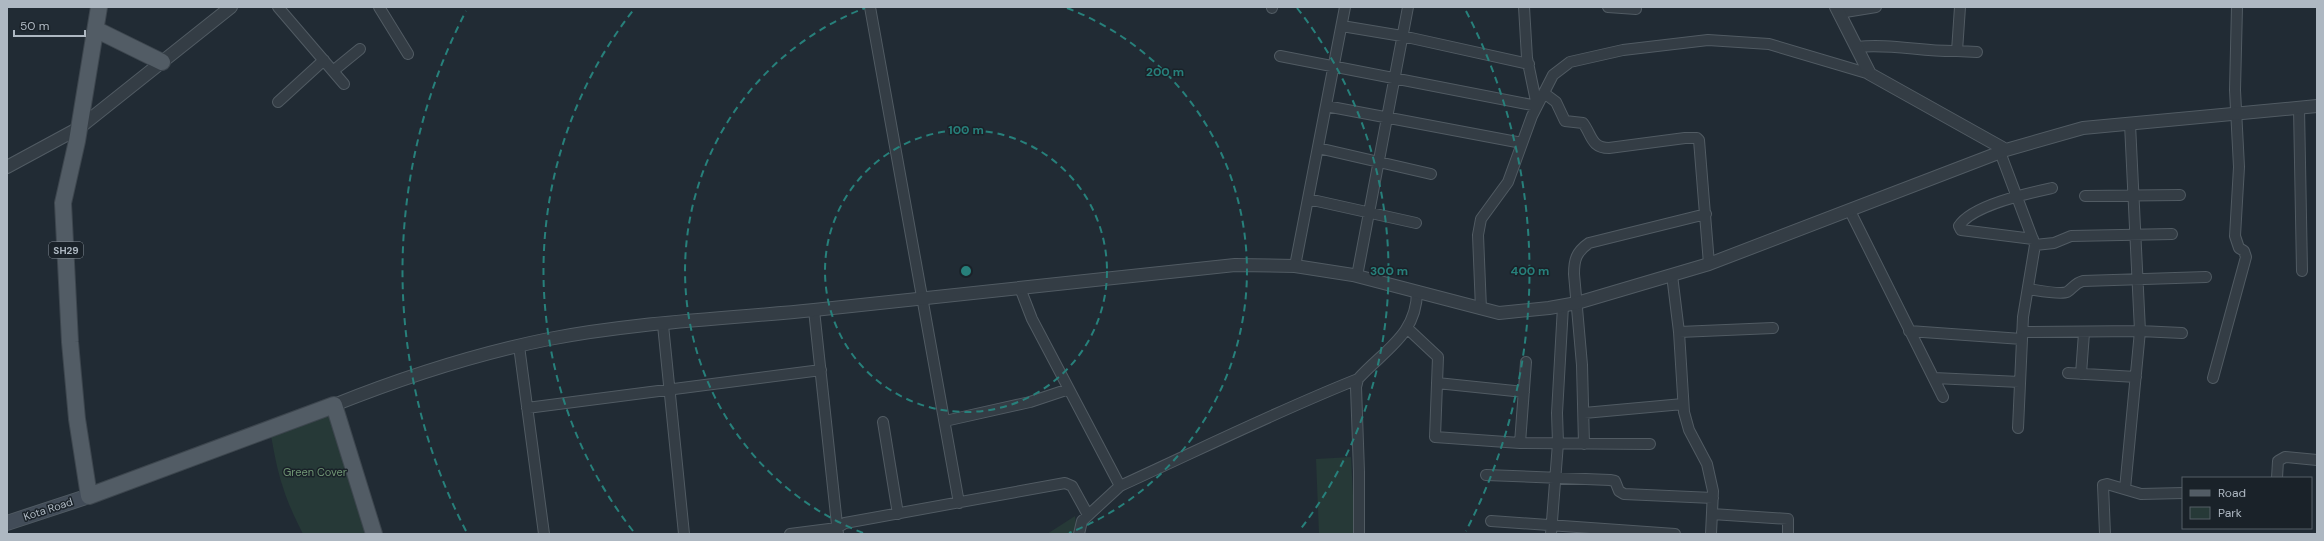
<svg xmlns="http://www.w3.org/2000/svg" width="2324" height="541" font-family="'DM Sans',sans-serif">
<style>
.green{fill:#263937}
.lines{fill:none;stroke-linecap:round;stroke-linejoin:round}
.minor-casing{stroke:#515b63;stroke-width:12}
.tertiary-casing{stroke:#515b63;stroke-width:14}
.secondary-casing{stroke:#515b63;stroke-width:16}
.primary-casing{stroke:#3d464e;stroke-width:18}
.minor{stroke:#343d45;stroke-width:10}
.tertiary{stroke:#343d45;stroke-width:12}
.secondary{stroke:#424c58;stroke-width:14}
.primary{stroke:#525c65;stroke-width:16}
.ring{fill:none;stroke:#27807b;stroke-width:2;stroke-dasharray:7 5}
.labels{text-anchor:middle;stroke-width:3;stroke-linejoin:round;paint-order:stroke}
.shield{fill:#1a2229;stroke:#828b94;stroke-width:1}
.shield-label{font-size:10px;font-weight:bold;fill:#aeb8c2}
.park-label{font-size:11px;fill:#709674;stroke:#1a2229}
.street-label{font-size:11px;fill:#aeb8c2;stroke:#1a2229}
.centre{fill:#27807b;stroke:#1a2229;stroke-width:2}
.ring-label{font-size:12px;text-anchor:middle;font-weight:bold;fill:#27807b;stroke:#1a2229;stroke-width:3;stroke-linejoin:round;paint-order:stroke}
</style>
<rect width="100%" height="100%" fill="#212b34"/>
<path class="green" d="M 334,405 L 372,534 L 303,534 C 283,495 277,472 270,429 Z
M 1351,457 L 1355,534 L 1319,534 L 1316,459 Z
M 1075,516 L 1077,534 L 1047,534 Z"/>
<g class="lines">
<defs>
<path id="minor" d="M 278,7 L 344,84
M 379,7 L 408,54
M 870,7 L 959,503
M 1272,7 L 1272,8
M 1608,7 L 1636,9
M 1839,13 L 1876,7
M 1342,26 L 1402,36 L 1529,64
M 1857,47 C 1890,43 1923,52 1957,51 L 1960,7
M 1957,51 L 1977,52
M 1280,56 L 1537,106 L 1527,58 L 1524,7
M 333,71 L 360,49
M 1544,93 L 1556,102 L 1565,121 L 1583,123 C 1592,135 1591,148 1609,148 L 1685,138 L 1697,138 L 1699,140 L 1709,264
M 278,102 L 324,60
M 1326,106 L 1522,143
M 2299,108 L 2302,271
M 1318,148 L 1431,174
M 2000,152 L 2035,245 L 2023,317 L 2018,428
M 2085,196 L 2180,195
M 1308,199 L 1416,223
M 1850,211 L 1943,397
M 2033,239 L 1961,230 L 1959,226 C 1972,205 2029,193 2052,188
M 2035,245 L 2054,243 L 2071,236 L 2172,234
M 1295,266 L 1345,7
M 1672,275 L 1679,332 L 1684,412 L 1689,430 L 1707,464 L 1713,491 L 1711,534
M 1357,276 L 1408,7
M 1020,288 L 1032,319 L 1120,486 L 1082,521 L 1079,534
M 2028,289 C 2036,290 2060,295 2067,292 C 2073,288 2075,283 2083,281 L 2206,277
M 1481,309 L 1478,235 L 1481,219 L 1508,182 L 1532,116 L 1553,75 L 1570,62 L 1623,50 L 1708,40 L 1769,44 L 1870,74
M 814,310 L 838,534
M 663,325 L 684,534
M 1407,328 L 1438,357 L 1435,437 L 1520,443 L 1650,444
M 1909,331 L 2022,339
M 1679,332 L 1773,328
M 2022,332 L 2140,331 L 2182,333
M 519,346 L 544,534
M 2068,373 L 2136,377
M 2081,374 L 2084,333
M 1934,378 L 2020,382
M 2213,378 L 2246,257 L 2244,251 L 2239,248 L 2235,236 L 2239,167 L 2235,90 L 2237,7
M 1437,383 L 1524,392
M 527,408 L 821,370
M 1584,413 L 1683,404
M 945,421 L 1030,402 L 1069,389
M 883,422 L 898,514
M 1520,443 L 1526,362
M 1584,444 L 1582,365 L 1574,274 C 1574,260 1576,252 1589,243 L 1706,214
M 1486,475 L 1610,480 L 1615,481 L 1619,491 L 1624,494 L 1713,498
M 2277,478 L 2278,461 L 2285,457 L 2317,460
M 1120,486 C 1199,450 1277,411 1358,379
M 2125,489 L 2140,331 L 2130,124
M 1712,514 L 1788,519 L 1788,534
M 1491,521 L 1675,534
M 790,534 L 837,528 L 845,523 L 1065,483 L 1072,486 L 1088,515
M 1359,534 L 1359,472 L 1356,387 L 1358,379 C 1384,350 1417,335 1417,291
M 1551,534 L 1558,443 L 1557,413 L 1563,306
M 2105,534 L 2103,485 L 2107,484 L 2141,494 L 2183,493"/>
<path id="tertiary" d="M 1836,7 L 1870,74 L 2006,150
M 7,167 L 79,128 L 231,7
M 334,405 C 404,377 475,354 549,339 C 636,322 726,319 814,310 C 954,295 1094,280 1235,265 L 1295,266 L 1353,275 L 1499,313 L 1549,308 L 1577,303 L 1709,264 L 2006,150 L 2083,128 L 2317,106"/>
<path id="secondary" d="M 7,523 L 89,496"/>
<path id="primary" d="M 99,7 L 77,141 L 63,203 L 70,342 L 77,419 L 89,496 L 334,405 L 374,534
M 97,30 L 162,62"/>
</defs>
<use href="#minor" class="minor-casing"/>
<use href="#tertiary" class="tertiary-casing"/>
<use href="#secondary" class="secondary-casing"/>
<use href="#primary" class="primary-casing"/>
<use href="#minor" class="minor"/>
<use href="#tertiary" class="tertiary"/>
<use href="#secondary" class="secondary"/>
<use href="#primary" class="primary"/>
</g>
<g class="ring">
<circle cx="966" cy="271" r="141"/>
<path d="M863 533A282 282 0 0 1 865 8M1067 8A282 282 0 0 1 1069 533"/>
<path d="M633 531A423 423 0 0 1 635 8M1297 8A423 423 0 0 1 1299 531"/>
<path d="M466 531A564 564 0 0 1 466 11M1466 11A564 564 0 0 1 1466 531"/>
</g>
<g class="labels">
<rect class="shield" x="49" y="242" width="34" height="16" rx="3"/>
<g class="shield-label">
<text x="66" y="254">SH29</text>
</g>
<g class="park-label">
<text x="315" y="476">Green Cover</text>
</g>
<g class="street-label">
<text transform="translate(48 509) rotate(-18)" y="4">Kota Road</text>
</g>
</g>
<circle cx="966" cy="271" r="6" class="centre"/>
<g class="ring-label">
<text x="1165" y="76">200 m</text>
<text x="966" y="134">100 m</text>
<text x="1389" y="275">300 m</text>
<text x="1530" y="275">400 m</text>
</g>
<rect width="2324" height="541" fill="none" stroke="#aeb8c2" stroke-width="16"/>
<rect x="2182" y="477" width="130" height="52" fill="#1a2229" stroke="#555e66"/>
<rect x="2190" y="490" width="20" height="6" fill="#525c65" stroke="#555e66"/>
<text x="2218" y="497" font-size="12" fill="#aeb8c2">Road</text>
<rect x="2190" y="507" width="20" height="12" fill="#263937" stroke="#555e66"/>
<text x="2218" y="517" font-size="12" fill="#aeb8c2">Park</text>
<path d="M14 30v6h71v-6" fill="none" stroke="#aeb8c2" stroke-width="2"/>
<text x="20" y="30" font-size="12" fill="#aeb8c2" stroke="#1a2229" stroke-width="3" paint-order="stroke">50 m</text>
</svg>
